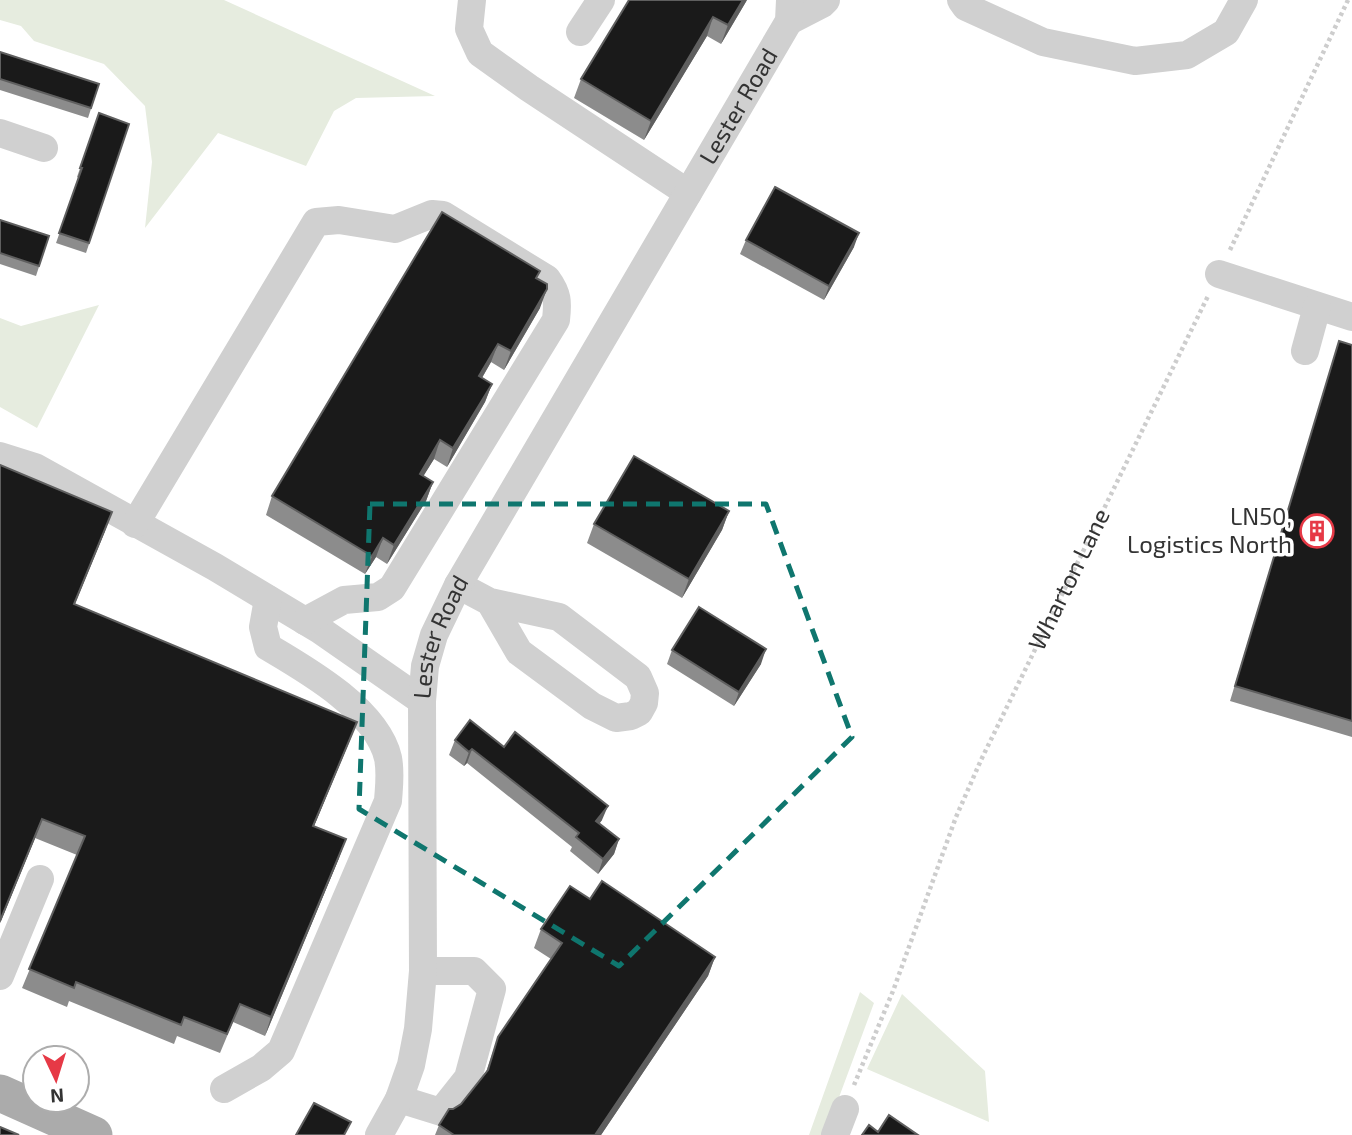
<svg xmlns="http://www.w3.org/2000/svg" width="1352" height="1135" font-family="'Exo 2',sans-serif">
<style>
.green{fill:#e6ecdf}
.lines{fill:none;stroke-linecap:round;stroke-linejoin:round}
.path{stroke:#cdcdcd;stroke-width:4.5;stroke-dasharray:3.5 3.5;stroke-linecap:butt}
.minor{stroke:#d0d0d0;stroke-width:28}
.major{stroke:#ababab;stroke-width:37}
.wall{fill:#8c8c8c}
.shaded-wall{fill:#5f5f5f}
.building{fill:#1a1a1a;stroke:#5f5f5f;stroke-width:2}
.marked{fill:none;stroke:#0f766e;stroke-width:5;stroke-dasharray:14 9;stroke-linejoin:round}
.labels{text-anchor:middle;stroke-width:7;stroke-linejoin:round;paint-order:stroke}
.street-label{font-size:24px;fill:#333;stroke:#fff}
.poi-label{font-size:24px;fill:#333;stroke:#fff;text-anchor:end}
</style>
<rect width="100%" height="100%" fill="#fff"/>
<path class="green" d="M 0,0 L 224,0 L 435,96 L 356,98 L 334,111 L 306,166 L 218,133 L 145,228 L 152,162 L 145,106 L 104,64 L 34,41 L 21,26 L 0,20 Z
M 99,305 L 37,428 L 0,407 L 0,318 L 21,326 Z
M 860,992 L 874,1003 L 825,1135 L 809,1135 Z
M 902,994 L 985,1071 L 989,1122 L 867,1069 Z"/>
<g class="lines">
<g class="path">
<path d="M 1230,250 L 1348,0"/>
<path id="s1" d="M 854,1085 L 893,991 L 956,817 L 981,760 L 1208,296"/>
</g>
<g class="minor">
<path d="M 472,0 L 469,29 L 480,53 L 529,88 L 688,193"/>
<path d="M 961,0 L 966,7 L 1043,42 L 1135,61 L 1187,55 L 1226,32 L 1244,0"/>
<path d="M 789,21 L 822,4 L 826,0"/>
<path d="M 580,32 L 601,0"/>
<path d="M 0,133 L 44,148"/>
<path d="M 1219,274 L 1352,317"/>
<path d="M 1305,351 L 1317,307"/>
<path d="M 0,456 L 35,467 L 215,567 L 320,630 L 422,701"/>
<path d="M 135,524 L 316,222 L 339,220 L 395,229 L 432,214 L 443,215 L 547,279 C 558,294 558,302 556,320 L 392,588 L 378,597 L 344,600 L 305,621"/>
<path d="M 458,585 L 490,602 L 559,617 L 638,677 L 645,693 L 644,703 L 639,712 L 631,716 L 616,718 L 592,706 L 519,652 L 490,602"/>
<path d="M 0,976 L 40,879"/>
<path d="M 224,1089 L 261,1068 L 281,1051 L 388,801 C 389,786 391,773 388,758 C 377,710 307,670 268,647 L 263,627 L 268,599"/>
<path d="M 399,1099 L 441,1112 L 468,1078 L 492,989 L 474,971 L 423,971"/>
<path id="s2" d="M 379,1135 L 399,1099 L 411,1065 L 418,1029 L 423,971 L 422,701 L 425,666 L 434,635 L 458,585 L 789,21 L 790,0"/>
<path d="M 835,1135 L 845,1109"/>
</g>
<path class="major" d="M 0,1093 L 94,1135"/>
</g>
<path class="wall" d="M 747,0 L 721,44 L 707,36 L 644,140 L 574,98 L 581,79 Z
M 0,52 L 99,84 L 88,118 L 0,90 Z
M 99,113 L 129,124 L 86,253 L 56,243 L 79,178 L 77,177 Z
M 0,220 L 49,236 L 36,276 L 0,264 Z
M 746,240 L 854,247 L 824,300 L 740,254 Z
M 537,278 L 540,308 L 504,370 L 491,362 L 482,378 L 492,384 L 485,402 L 447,467 L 434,459 L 423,476 L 433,482 L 426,501 L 387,564 L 376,557 L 365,574 L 266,515 L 272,496 Z
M 1339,341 L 1352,345 L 1352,737 L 1230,701 Z
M 0,465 L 105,531 L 75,604 L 350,740 L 314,826 L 339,858 L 265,1036 L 233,1022 L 220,1053 L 177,1036 L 174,1044 L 69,1001 L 67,1007 L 22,988 L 77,855 L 35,838 L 0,923 Z
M 729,511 L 722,530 L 682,598 L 587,543 L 594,524 Z
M 672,650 L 761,664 L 734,706 L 667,664 Z
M 455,740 L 504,747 L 602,820 L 599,824 L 619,839 L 614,854 L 598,874 L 570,851 L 572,847 L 467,763 L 464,766 L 449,755 Z
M 590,899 L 715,957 L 708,976 L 601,1135 L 435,1135 L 439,1125 L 453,1109 L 461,1104 L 486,1072 L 498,1037 L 551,959 L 534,948 L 541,929 Z"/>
<path class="shaded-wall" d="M 743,0 L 747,0 L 721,44 L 728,25 Z
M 713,17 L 707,36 L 644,140 L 651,121 Z
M 859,233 L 854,247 L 824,300 L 829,286 Z
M 547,289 L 540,308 L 504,370 L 511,351 Z
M 498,344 L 491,362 L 472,395 L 479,376 Z
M 492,384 L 485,402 L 447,467 L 453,448 Z
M 440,440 L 434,459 L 413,493 L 420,474 Z
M 433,482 L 426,501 L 387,564 L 394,545 Z
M 729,511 L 722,530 L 682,598 L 689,579 Z
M 112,512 L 105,531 L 67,622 L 74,604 Z
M 383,538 L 376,557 L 365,574 L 372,556 Z
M 766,649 L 761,664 L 734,706 L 739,692 Z
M 357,722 L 350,740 L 306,845 L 313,826 Z
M 472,749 L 467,763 L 464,766 L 469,752 Z
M 608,806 L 602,820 L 590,836 L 596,821 Z
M 42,819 L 35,838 L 0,923 L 0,921 Z
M 346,839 L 339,858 L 265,1036 L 271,1017 Z
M 619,839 L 614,854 L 598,874 L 603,859 Z
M 715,957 L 708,976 L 601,1135 L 595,1135 Z"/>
<path class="building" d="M 629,0 L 743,0 L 728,25 L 713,17 L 651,121 L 581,79 Z
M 0,52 L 99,84 L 91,108 L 0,79 Z
M 99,113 L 129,124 L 89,243 L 59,233 L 82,168 L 80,168 Z
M 775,187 L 859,233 L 829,286 L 746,240 Z
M 442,212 L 540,271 L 536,278 L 547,284 L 547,289 L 511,351 L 498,344 L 479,376 L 492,384 L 453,448 L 440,440 L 420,474 L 433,482 L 394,545 L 383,538 L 372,556 L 272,496 Z
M 0,220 L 49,236 L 39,266 L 0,253 Z
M 1339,341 L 1352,345 L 1352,721 L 1235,686 Z
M 634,456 L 729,511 L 689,579 L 594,524 Z
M 0,465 L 112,512 L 74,604 L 357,722 L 313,826 L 346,839 L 271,1017 L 240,1004 L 227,1034 L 184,1017 L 181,1025 L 76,982 L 74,988 L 29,969 L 85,836 L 42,819 L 0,921 Z
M 699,607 L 766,649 L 739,692 L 672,650 Z
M 470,720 L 504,747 L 515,732 L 608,806 L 596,821 L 619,839 L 603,859 L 576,837 L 579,833 L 472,749 L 469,752 L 455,740 Z
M 602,881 L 715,957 L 595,1135 L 454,1135 L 439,1125 L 449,1109 L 453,1109 L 461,1104 L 488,1070 L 498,1037 L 562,943 L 541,929 L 570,886 L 590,899 Z
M 314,1103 L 351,1122 L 344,1135 L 296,1135 Z
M 889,1115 L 918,1135 L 862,1135 L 869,1125 L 878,1132 Z
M 0,1127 L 19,1135 L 0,1135 Z"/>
<path class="marked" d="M 370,504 L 766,504 L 852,737 L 619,966 L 359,809 Z"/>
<defs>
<symbol id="building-ring" viewBox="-11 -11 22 22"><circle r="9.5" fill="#fff" stroke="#e63946" stroke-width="1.5"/><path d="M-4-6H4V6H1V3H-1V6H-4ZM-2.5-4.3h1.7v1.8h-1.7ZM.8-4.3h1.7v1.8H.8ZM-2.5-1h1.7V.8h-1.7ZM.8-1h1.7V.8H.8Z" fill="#e63946"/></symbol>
</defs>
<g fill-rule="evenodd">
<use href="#building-ring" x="1298" y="512" width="38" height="38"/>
</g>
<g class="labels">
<g class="street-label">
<text dy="8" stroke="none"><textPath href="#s2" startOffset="1120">Lester Road</textPath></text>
<text dy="8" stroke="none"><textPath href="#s1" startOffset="550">Wharton Lane</textPath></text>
<text dy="8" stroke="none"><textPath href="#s2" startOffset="509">Lester Road</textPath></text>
</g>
<g class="poi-label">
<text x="1292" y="525">LN50,<tspan x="1292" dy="28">Logistics North</tspan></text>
</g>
</g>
<g transform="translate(56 1079) rotate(176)"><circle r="33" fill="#ffffff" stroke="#adadad" stroke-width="2"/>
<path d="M0-5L12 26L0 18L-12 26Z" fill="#e63946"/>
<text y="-10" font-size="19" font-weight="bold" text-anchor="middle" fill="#333333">N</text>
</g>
</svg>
